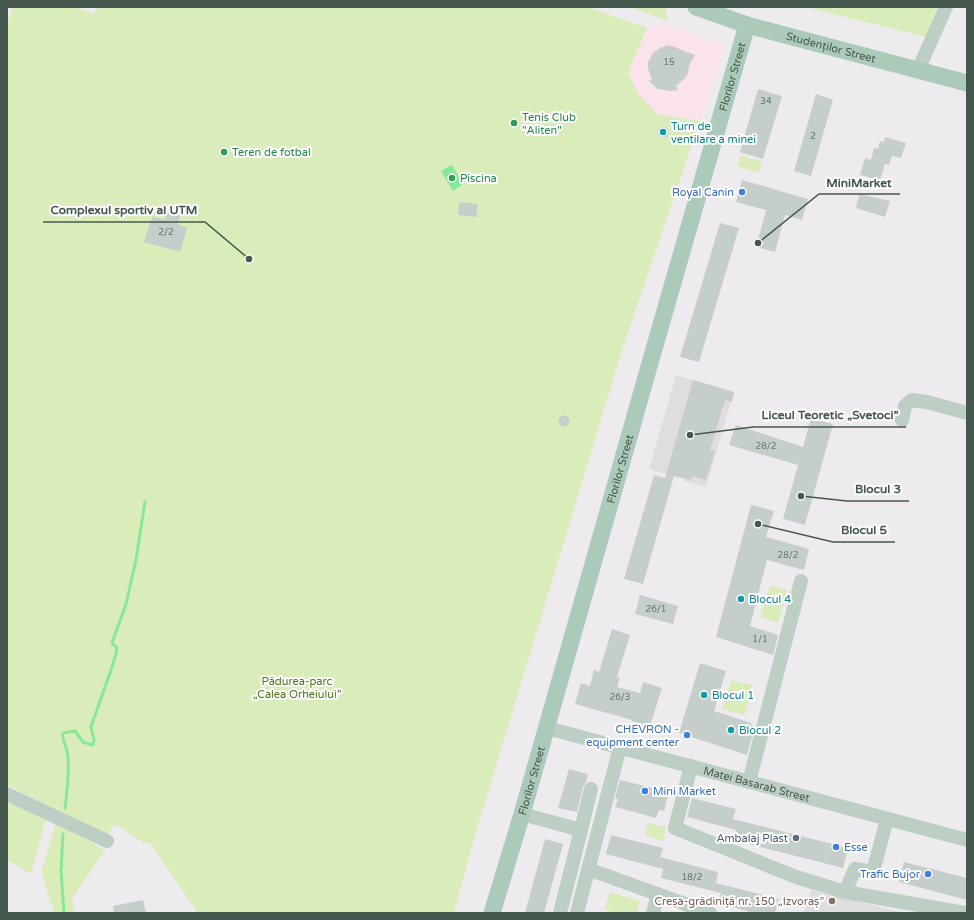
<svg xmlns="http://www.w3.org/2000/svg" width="974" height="920" font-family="'Varela Round',sans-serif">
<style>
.commercial{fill:#fae3eb}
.education{fill:#dfdde0}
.green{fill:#daecb9}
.water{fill:#87e898}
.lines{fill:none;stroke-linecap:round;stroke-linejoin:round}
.stream{stroke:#87e898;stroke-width:3}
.building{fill:#c5cecb}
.minor{stroke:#bdcec4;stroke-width:14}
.major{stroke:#abcaba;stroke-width:17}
.leisure-dot{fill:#2e9e5b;stroke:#fff;stroke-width:1.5}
.culture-dot{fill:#0f9aa8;stroke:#fff;stroke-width:1.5}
.shop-dot{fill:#3f7fe0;stroke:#fff;stroke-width:1.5}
.service-dot{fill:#5c6f8a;stroke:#fff;stroke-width:1.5}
.education-dot{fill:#8d6e63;stroke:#fff;stroke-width:1.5}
.labels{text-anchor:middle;stroke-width:4;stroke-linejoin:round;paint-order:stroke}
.number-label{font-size:9px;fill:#65766c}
.street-label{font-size:11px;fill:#45584d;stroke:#fff}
.leisure-label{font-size:11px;fill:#27864d;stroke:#fff;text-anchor:start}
.culture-label{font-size:11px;fill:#0d838f;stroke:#fff;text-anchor:start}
.shop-label{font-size:11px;fill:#366cbe;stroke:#fff;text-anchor:end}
.park-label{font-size:11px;fill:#4b7619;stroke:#fff}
.service-label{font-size:11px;fill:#4e5e75;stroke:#fff;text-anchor:end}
.education-label{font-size:11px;fill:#785e54;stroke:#fff;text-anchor:end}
.leader{fill:none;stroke:#45584d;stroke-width:1.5}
.callout-dot{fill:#45584d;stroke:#fff;stroke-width:1.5}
.callout-label{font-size:12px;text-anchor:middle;font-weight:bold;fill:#45584d;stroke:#fff;stroke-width:4;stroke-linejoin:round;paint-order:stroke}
</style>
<rect width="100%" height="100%" fill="#eeebee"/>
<path class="commercial" d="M 663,23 L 725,46 L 700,121 L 657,114 L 638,94 L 628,72 L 647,28 Z"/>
<path class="education" d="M 676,375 L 734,392 L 706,487 L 684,481 L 685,479 L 649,469 Z
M 811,890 L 903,913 L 804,913 Z"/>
<path class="green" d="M 13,7 L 73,7 L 94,14 L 97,7 L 588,7 L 647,28 L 628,72 L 638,94 L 657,114 L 700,121 L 623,347 L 471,849 L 454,913 L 198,913 L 150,843 L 142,842 L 117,825 L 113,826 L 108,835 L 7,785 L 7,24 Z
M 629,7 L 665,7 L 668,21 Z
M 805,7 L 937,7 L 926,37 Z
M 740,156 L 762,161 L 759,173 L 737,166 Z
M 770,586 L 787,590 L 778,623 L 760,617 Z
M 731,680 L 752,685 L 745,715 L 722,709 Z
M 7,802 L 46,819 L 31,874 L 7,860 Z
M 56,822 L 105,850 L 72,899 L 74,913 L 54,913 L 41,872 Z
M 648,823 L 666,827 L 663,841 L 645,835 Z
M 610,892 L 640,901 L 637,913 L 617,913 L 604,909 Z"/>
<path class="water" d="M 452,165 L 463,184 L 453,191 L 441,171 Z"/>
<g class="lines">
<path class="stream" d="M 65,808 C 67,793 70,765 67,751 C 66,745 61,738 63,733 L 75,731 L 83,742 L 93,745 L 94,740 L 91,727 L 93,721 L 110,673 L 116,654 L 117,648 L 112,643 L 126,604 L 136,560 L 145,502
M 63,834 L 61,871 L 64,913"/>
</g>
<path class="building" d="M 668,45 L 675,47 L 684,51 L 695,55 L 689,66 L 688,73 L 685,78 L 676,86 L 678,90 L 671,91 L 658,89 L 652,84 L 649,81 L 652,79 L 648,69 L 648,62 L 653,53 L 660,48 Z
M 758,89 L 782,96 L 763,159 L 740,152 Z
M 816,94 L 833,100 L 811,176 L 794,171 Z
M657.5 132a5.5 5.5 0 1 1 11 0a5.5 5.5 0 1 1-11 0Z
M 885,137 L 906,143 L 901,158 L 892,156 L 889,165 L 885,164 L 880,180 L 860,175 L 865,158 L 871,160 L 874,148 L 878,149 L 880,141 L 884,142 Z
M 742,180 L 808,199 L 802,220 L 785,215 L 775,252 L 756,247 L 766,210 L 736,202 Z
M 859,194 L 890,201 L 885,217 L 856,208 Z
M 459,202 L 478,204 L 476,217 L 458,215 Z
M 167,212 L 180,216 L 177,224 L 187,228 L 180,252 L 144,242 L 151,220 L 153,216 L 164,220 Z
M 720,223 L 739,228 L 699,362 L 680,357 Z
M 693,380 L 734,392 L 732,402 L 725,400 L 710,450 L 715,451 L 706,480 L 692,476 L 691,480 L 674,476 L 643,584 L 624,579 L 654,475 L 665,478 Z
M558.5 421a5.5 5.5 0 1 1 11 0a5.5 5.5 0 1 1-11 0Z
M 811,418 L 833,424 L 805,525 L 783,519 L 798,465 L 729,445 L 736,425 L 803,447 Z
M 751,505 L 774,511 L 766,537 L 809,549 L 804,570 L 767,560 L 750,626 L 778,635 L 773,655 L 716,637 Z
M 640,595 L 678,606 L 673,624 L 635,614 Z
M 612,629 L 630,635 L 617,677 L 620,678 L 617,687 L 640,693 L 643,682 L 662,688 L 650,726 L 632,721 L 632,720 L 575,704 L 581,683 L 590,686 L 594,670 L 599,672 Z
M 700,663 L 726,671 L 714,711 L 751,723 L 754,730 L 747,755 L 679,733 Z
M 569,769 L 588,774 L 586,782 L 583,787 L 577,812 L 558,808 Z
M 620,780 L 669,792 L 664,811 L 659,810 L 656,818 L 615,807 L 618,799 L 615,798 Z
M 692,798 L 736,809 L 733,819 L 848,848 L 843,868 L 733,840 L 736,830 L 687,817 Z
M 611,835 L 663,848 L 660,857 L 718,872 L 716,883 L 779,899 L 775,913 L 754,913 L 718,903 L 721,893 L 661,878 L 663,869 L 606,854 Z
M 545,839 L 563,844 L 544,913 L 525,913 Z
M 904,862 L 967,878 L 967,900 L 899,882 Z
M 143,900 L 146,913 L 114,913 L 113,906 Z"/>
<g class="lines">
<g class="minor">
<path d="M 918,70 L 946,7"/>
<path d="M 902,420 L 905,406 L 912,400 L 927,402 L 967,413"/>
<path id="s1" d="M 547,728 L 967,840"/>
<path d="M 691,766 L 675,828 L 796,877 L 845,892 L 965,913"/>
<path d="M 749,782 L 801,581"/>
<path d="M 7,794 L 107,841"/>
<path d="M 522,814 L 581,830 L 560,913"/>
<path d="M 581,830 L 591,789"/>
<path d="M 588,869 L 710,913"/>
<path d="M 845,892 L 855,869 L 873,872 L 887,819"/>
<path d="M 577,913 L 620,747"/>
<path d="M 653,913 L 658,894"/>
</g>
<g class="major">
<path id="s2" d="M 696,7 L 747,25 L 967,83"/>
<path id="s3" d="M 492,913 L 522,814 L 650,363 L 747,25"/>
</g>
</g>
<g class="leisure-dot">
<circle cx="514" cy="123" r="4"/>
<circle cx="224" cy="152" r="4"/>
<circle cx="452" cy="178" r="4"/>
</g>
<g class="culture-dot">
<circle cx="663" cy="132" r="4"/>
<circle cx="741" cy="599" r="4"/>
<circle cx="704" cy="695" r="4"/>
<circle cx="731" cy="730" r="4"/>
</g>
<g class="shop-dot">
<circle cx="742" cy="192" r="4"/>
<circle cx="687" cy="735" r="4"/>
<circle cx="645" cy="791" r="4"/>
<circle cx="836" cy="847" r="4"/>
<circle cx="928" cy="874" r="4"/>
</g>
<circle class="service-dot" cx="796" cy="838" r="4"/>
<circle class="education-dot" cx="832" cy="901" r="4"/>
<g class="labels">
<g class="number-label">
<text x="669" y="65">15</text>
<text x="766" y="104">34</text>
<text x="813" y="139">2</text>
<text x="166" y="235">2/2</text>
<text x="766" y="449">28/2</text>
<text x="788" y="558">28/2</text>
<text x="656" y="612">26/1</text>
<text x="760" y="642">1/1</text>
<text x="620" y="700">26/3</text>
<text x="692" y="880">18/2</text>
</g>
<g class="street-label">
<text dy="4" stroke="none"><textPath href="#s2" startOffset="141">Studenților Street</textPath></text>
<text dy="4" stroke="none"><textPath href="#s3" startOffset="870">Florilor Street</textPath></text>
<text dy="4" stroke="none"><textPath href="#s3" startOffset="462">Florilor Street</textPath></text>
<text dy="4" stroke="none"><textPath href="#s3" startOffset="138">Florilor Street</textPath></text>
<text dy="4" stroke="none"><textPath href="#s1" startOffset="217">Matei Basarab Street</textPath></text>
</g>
<g class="leisure-label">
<text x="522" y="121">Tenis Club<tspan x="522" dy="13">"Aliten"</tspan></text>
<text x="232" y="156">Teren de fotbal</text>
<text x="460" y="182">Piscina</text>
</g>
<g class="culture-label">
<text x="671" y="130">Turn de<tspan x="671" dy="13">ventilare a minei</tspan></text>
<text x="749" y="603">Blocul 4</text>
<text x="712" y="699">Blocul 1</text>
<text x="739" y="734">Blocul 2</text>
</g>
<g class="shop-label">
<text x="734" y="196">Royal Canin</text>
<text x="679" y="733">CHEVRON -<tspan x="679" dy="13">equipment center</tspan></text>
<text x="653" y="795" text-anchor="start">Mini Market</text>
<text x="844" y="851" text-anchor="start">Esse</text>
<text x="920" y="878">Trafic Bujor</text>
</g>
<g class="park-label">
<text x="297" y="685">Pădurea-parc<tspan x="297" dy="13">„Calea Orheiului”</tspan></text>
</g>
<g class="service-label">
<text x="788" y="842">Ambalaj Plast</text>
</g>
<g class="education-label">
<text x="824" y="905">Creșa-grădiniță nr. 150 „Izvoraș”</text>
</g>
</g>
<path class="leader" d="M758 243L819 194H900M249 259L205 222H43M690 435L753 427H906M801 496L847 501H909M758 524L833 542H895"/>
<g class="callout-dot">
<circle cx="758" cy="243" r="4"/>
<circle cx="249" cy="259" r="4"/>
<circle cx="690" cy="435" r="4"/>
<circle cx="801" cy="496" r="4"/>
<circle cx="758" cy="524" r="4"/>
</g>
<g class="callout-label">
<text x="859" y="187">MiniMarket</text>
<text x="124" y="214">Complexul sportiv al UTM</text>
<text x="830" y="419">Liceul Teoretic „Svetoci”</text>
<text x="878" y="493">Blocul 3</text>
<text x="864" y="534">Blocul 5</text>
</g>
<rect width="974" height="920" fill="none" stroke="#45584d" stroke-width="16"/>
</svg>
